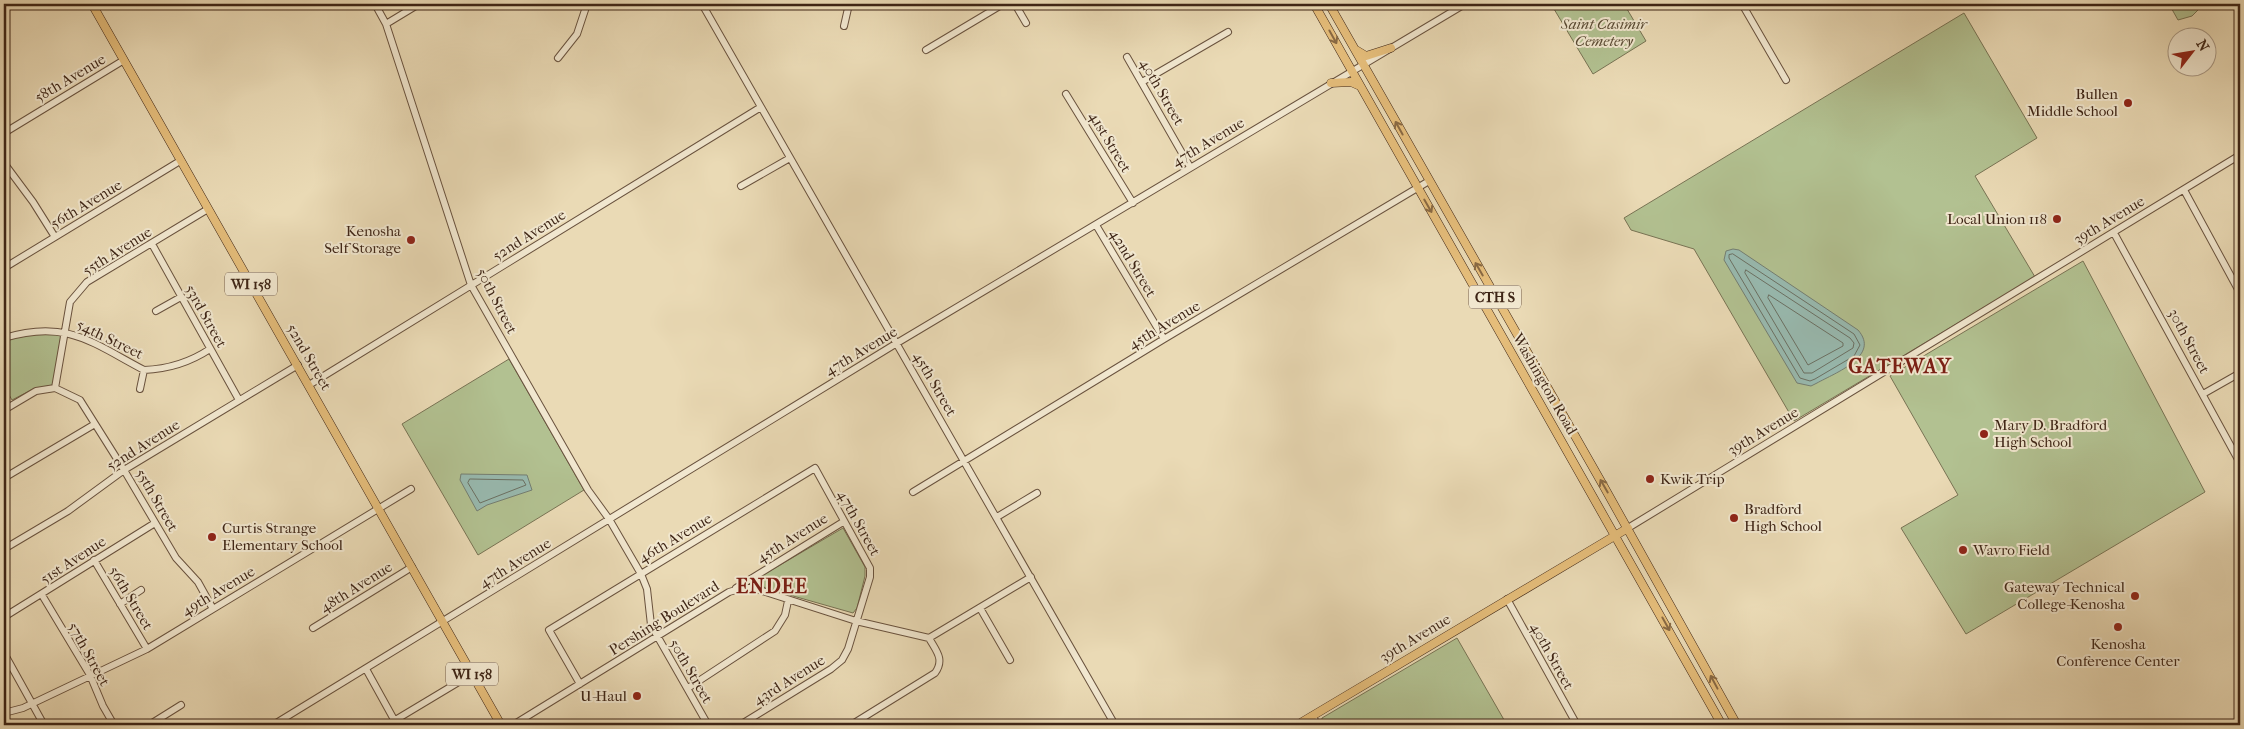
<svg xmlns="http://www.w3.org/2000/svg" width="2244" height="729" font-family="'IM FELL French Canon',serif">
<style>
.green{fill:#b2c191;stroke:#787354}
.water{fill:#98bab0;stroke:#747e72}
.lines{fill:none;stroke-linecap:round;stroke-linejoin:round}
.shore{stroke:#6b7063;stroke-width:1}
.minor-casing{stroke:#69523e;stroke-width:8}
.major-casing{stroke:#3e2516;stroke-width:9}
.minor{stroke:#f1e7cf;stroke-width:6}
.major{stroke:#e5bd7a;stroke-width:8}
.oneway{stroke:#896943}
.poi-dot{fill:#8f2418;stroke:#f1e7cf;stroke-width:2}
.labels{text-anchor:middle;stroke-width:4;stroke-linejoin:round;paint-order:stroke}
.shield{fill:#f1e7cf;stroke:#745f4e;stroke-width:1}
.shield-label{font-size:14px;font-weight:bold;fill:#3e2516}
.park-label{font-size:15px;font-style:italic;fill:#5b4c35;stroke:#f1e7cf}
.street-label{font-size:15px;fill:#3e2516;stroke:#f1e7cf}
.poi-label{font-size:15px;fill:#3e2516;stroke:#f1e7cf;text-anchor:end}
.district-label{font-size:20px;font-weight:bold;letter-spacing:1px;fill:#7a1f14;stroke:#f1e7cf}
</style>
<rect width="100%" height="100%" fill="#eadab5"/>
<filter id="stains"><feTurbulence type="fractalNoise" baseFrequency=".004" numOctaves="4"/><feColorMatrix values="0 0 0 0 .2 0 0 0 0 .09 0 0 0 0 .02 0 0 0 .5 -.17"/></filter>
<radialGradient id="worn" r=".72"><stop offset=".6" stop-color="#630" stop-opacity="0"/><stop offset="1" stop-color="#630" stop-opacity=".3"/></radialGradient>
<path class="green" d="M 1551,4 L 1624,4 L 1646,41 L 1593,74 Z
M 2169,4 L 2204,4 L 2192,16 L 2178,20 Z
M 1964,13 L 2037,138 L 1975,176 L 2035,277 L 1794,421 L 1694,249 L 1631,230 L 1624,218 Z
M 2083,261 L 2205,492 L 1966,634 L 1901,528 L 1958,495 L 1890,376 Z
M 50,333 L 61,336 L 53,385 L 33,389 L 12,400 L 4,386 L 4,341 L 20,336 Z
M 509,359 L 584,490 L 478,555 L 402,424 Z
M 843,528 L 865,567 L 865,576 L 857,608 L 853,613 L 765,588 L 759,581 L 763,575 Z
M 1457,638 L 1507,725 L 1321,725 L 1322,718 Z"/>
<path class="water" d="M 1733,249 L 1739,250 L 1858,330 C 1881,356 1835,373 1817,383 L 1811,386 L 1797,383 L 1724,260 L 1726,251 Z
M 461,474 L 527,475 L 532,490 L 487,505 L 477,511 L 460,480 Z"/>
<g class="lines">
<path class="shore" d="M 1733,254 L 1854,334 L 1860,345 L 1854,356 L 1815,379 L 1810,381 L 1800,378 L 1729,258 L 1729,255 Z
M 1746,270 L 1850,338 L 1854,343 L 1853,348 L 1812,373 L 1804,373 L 1745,273 Z
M 1769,295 L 1843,343 L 1843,346 L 1808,365 L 1768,298 Z
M 470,479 L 523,480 L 526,485 L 480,503 L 468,483 Z"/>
<defs>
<path id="minor" d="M 375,4 L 386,24 L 471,285 L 588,490 L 609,519 L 641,574 L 647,589 L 651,625 L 708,725
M 702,4 L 1115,725
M 872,4 L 879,5
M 1015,4 L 1026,23
M 1742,4 L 1786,80
M 1974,4 L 1975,5
M 386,24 L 419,4
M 844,26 L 849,4
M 926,50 L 1003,4
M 1127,57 L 1190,167
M 558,58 L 577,34 L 587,4
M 1142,82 L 1228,32
M 1066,94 L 1133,203
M 4,133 L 124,60
M 4,163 L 33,202 L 55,237
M 741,186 L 790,158
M 2184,190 L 2240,293
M 1096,225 L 1164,339
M 2114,233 L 2240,463
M 152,244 L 239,400
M 4,268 L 180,161
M 156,311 L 181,297
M 4,338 C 66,319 91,342 144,370
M 144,370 C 169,369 189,363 210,349
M 309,385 L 761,107
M 55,388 L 80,400 L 124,470 L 176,558 L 198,582 L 213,609
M 55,388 L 70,302 L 87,282 L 208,209
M 140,389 L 144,370
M 2203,394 L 2240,373
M 4,410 L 36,391 L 55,388
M 4,478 L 95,424
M 913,492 L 1164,339 L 1429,181
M 997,517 L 1037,493
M 1628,528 L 2240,155
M 4,549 L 68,511 L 124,470 L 298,365
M 94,560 L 147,649
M 736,588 L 843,522
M 42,595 L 90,675 L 103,706 L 114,725
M 1507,599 L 1577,725
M 120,604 L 141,590
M 980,608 L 1010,660
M 4,617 L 155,523
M 313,628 L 412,567
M 4,653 L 44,725
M 366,669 L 397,725
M 580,684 L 549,630 L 815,468 L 870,568 L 870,577 L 848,649 L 842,660 L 831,669 L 740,725
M 688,688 L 775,631 L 785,615 L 788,601
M 4,713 L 23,708 L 147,649 L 411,489
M 1312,716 L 1318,725
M 149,725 L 181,705
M 273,725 L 897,343 L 1465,4
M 387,725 L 472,674
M 513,725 L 729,592 L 743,588 L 753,588 L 856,621 L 929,638 L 1031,577
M 851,725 L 935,673 C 945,659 936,651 929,638"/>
<path id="major" d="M 92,4 L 501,725
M 1314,4 L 1722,725
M 1329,4 L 1603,485 L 1737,725
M 1356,50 L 1366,56 L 1391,48
M 1331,83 L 1351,82 L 1360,86
M 1297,725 L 1628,528"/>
</defs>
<use href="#minor" class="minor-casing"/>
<use href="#major" class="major-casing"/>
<use href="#minor" class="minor"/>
<use href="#major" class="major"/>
</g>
<defs><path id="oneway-shaft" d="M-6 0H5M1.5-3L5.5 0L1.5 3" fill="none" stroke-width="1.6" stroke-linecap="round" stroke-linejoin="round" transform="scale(1.25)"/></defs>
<g class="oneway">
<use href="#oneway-shaft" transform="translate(1333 37) rotate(61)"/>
<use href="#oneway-shaft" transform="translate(1399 128) rotate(-119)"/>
<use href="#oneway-shaft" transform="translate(1428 206) rotate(60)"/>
<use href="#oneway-shaft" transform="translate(1479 269) rotate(-120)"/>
<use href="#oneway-shaft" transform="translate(1604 486) rotate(-120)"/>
<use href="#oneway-shaft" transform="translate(1666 624) rotate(61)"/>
<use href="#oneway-shaft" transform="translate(1714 682) rotate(-118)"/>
</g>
<g class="poi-dot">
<circle cx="2128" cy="103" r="5"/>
<circle cx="2057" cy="219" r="5"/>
<circle cx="411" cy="240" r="5"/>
<circle cx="1984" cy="434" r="5"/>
<circle cx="1650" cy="479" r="5"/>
<circle cx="1734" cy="518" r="5"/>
<circle cx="212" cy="537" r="5"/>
<circle cx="1963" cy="550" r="5"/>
<circle cx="2135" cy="596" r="5"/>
<circle cx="2118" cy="627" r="5"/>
<circle cx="637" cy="696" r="5"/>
</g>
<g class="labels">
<g class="shield">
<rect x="225" y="272.5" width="52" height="23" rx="4"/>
<rect x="1469" y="285.5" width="52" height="23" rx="4"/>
<rect x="446" y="662.5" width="52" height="23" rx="4"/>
</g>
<g class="shield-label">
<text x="251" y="289">WI 158</text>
<text x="1495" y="302">CTH S</text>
<text x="472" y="679">WI 158</text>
</g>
<g class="park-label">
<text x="1604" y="29">Saint Casimir<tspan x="1604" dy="17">Cemetery</tspan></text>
</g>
<g class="street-label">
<text transform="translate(70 78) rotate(-31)" y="5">58th Avenue</text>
<text transform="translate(1162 92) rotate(60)" y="5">40th Street</text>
<text transform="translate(1110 142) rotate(59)" y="5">41st Street</text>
<text transform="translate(1208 142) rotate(-31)" y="5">47th Avenue</text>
<text transform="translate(86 204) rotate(-31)" y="5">56th Avenue</text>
<text transform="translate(2109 220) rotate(-31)" y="5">39th Avenue</text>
<text transform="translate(529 235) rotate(-32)" y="5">52nd Avenue</text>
<text transform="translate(117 251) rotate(-32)" y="5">55th Avenue</text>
<text transform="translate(1133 263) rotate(59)" y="5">42nd Street</text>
<text transform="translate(497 301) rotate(63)" y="5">50th Street</text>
<text transform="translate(206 316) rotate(61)" y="5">53rd Street</text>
<text transform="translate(1164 325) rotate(-31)" y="5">45th Avenue</text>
<text transform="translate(110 339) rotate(26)" y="5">54th Street</text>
<text transform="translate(2189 341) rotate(62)" y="5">30th Street</text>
<text transform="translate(861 351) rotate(-31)" y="5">47th Avenue</text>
<text transform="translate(309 357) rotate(60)" y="5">52nd Street</text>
<text transform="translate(935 384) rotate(60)" y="5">45th Street</text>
<text transform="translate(1545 384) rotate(60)" y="5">Washington Road</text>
<text transform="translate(1763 431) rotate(-31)" y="5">39th Avenue</text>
<text transform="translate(143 445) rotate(-32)" y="5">52nd Avenue</text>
<text transform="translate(157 500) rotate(60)" y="5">55th Street</text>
<text transform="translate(859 523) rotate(61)" y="5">47th Street</text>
<text transform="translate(675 538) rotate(-31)" y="5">46th Avenue</text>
<text transform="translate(792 538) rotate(-32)" y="5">45th Avenue</text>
<text transform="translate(73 560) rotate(-33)" y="5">51st Avenue</text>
<text transform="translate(515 563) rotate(-32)" y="5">47th Avenue</text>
<text transform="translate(356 587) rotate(-32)" y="5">48th Avenue</text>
<text transform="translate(218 591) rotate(-31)" y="5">49th Avenue</text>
<text transform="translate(131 598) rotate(59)" y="5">56th Street</text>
<text transform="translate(664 618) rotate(-32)" y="5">Pershing Boulevard</text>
<text transform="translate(1415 638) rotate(-31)" y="5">39th Avenue</text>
<text transform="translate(89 654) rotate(61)" y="5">57th Street</text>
<text transform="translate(1552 656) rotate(61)" y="5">40th Street</text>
<text transform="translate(691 671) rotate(60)" y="5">50th Street</text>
<text transform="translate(789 680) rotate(-32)" y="5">43rd Avenue</text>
</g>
<g class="poi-label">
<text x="2118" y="99">Bullen<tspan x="2118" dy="17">Middle School</tspan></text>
<text x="2047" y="224">Local Union 118</text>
<text x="401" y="236">Kenosha<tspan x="401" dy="17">Self Storage</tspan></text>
<text x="1994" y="430" text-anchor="start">Mary D. Bradford<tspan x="1994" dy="17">High School</tspan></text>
<text x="1660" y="484" text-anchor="start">Kwik Trip</text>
<text x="1744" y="514" text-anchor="start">Bradford<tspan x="1744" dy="17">High School</tspan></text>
<text x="222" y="533" text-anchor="start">Curtis Strange<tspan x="222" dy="17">Elementary School</tspan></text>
<text x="1973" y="555" text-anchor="start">Wavro Field</text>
<text x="2125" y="592">Gateway Technical<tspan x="2125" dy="17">College-Kenosha</tspan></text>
<text x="2118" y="649" text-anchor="middle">Kenosha<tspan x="2118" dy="17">Conference Center</tspan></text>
<text x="627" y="701">U-Haul</text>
</g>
<g class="district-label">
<text x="1900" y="373">GATEWAY</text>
<text x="772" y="593">ENDEE</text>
</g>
</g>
<rect width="2244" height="729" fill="none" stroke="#eadab5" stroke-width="20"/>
<rect x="5" y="5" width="2234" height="719" fill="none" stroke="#3e2516" stroke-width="2.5"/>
<rect x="10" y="10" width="2224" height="709" fill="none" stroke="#3e2516"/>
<g transform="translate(2192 52) rotate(59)"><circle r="24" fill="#f1e7cf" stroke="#a99985"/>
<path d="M0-4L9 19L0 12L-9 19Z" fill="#8f2418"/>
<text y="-8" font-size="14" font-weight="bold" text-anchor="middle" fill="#3e2516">N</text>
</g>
<rect width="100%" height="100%" filter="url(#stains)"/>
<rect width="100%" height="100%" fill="url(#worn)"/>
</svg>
